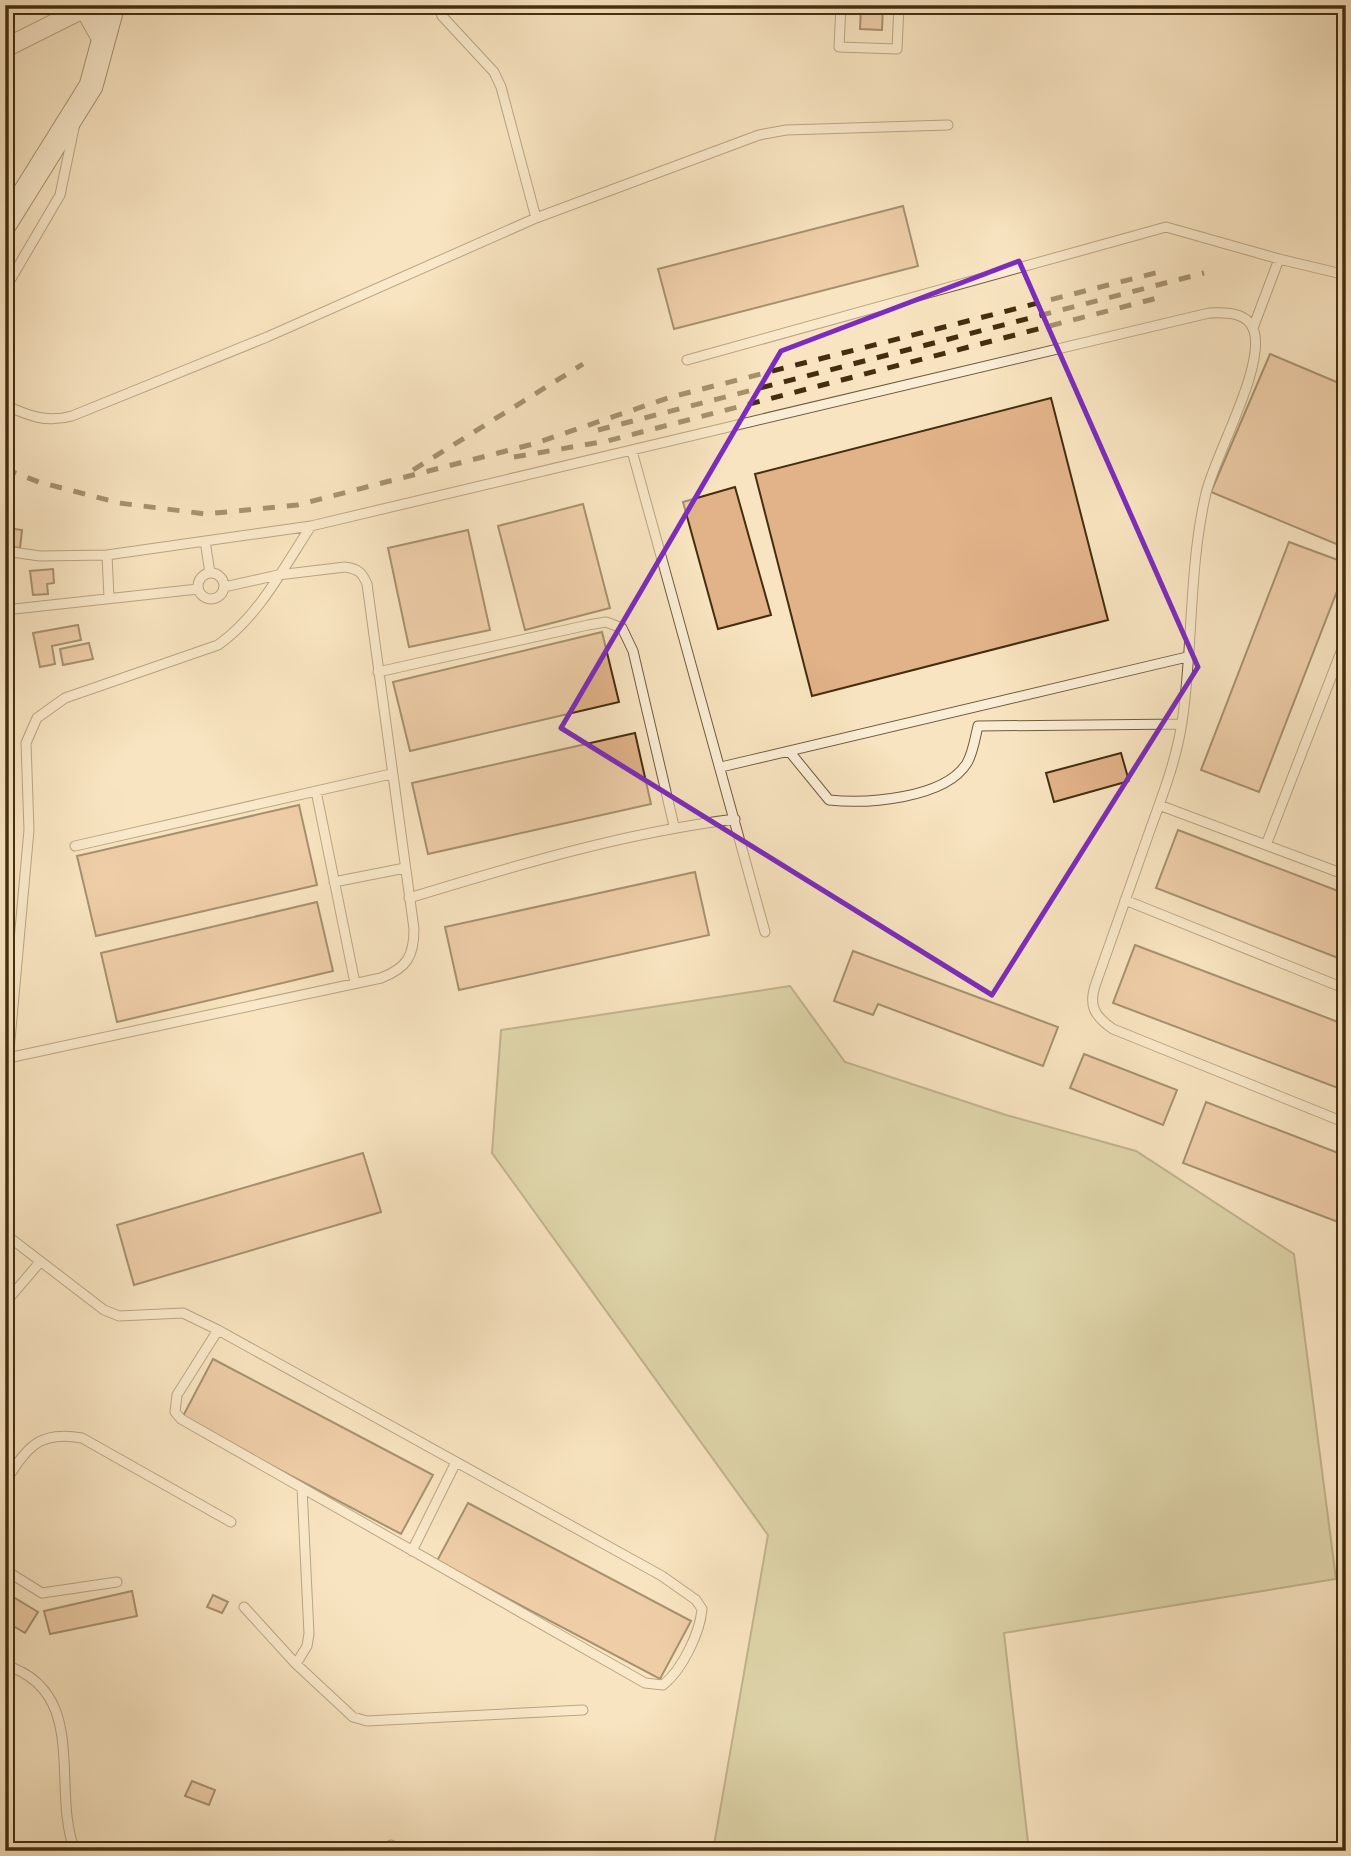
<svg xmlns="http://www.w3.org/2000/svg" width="1351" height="1856" font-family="'Libre Bodoni',serif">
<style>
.green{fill:#c0c390;stroke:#827850;stroke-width:2}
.building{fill:#e2b289;stroke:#442e0f;stroke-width:2}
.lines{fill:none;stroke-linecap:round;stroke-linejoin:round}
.lane-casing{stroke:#715c3b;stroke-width:11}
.street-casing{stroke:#715c3b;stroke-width:20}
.secondary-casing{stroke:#442e0f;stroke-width:25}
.lane{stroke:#faedd6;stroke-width:9}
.street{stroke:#faedd6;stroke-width:18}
.secondary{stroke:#faedd6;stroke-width:23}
.rail{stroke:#442e0f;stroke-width:5;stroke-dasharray:12 12;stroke-linecap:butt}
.marked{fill:none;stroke:#7b2cbf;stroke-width:5;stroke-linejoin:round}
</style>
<rect width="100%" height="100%" fill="#f8e4c0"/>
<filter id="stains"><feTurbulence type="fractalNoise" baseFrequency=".00286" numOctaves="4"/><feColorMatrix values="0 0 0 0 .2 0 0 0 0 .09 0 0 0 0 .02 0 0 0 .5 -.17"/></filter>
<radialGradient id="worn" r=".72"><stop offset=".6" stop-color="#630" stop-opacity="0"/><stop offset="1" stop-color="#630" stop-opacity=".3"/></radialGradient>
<path class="green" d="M 790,986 L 845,1062 L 1006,1115 L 1136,1151 L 1294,1254 L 1336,1579 L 1004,1633 L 1029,1851 L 713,1851 L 768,1535 L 492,1153 L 501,1030 Z"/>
<path class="building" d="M 861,5 L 883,5 L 882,30 L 860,29 Z
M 903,206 L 918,266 L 674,329 L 658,269 Z
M 1270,354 L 1346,386 L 1346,548 L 1211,492 Z
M 1051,398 L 1108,620 L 812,696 L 755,474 Z
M 735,487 L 771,615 L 718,629 L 683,502 Z
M 583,504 L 610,608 L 525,630 L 498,526 Z
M 8,528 L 22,530 L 20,548 L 6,546 Z
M 468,530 L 490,630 L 409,647 L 388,548 Z
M 1289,542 L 1346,563 L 1346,568 L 1259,792 L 1201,770 Z
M 53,569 L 54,583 L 47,584 L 48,594 L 33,595 L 30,571 Z
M 78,625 L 81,640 L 52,646 L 55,664 L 40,667 L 33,633 Z
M 602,632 L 619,702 L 410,751 L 393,682 Z
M 89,643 L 93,659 L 63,665 L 60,649 Z
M 635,733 L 651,804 L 428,854 L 412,783 Z
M 1121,753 L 1129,781 L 1054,802 L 1046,773 Z
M 299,805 L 317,885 L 96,936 L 77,856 Z
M 1178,830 L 1346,894 L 1346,961 L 1156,888 Z
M 695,872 L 709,935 L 459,990 L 445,927 Z
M 317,902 L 333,971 L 117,1022 L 101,953 Z
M 1135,945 L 1346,1025 L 1346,1091 L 1113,1003 Z
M 853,951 L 1058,1027 L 1043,1066 L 878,1004 L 873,1015 L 834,1001 Z
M 1084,1054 L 1177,1090 L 1163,1125 L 1070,1088 Z
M 1206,1102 L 1346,1156 L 1346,1225 L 1183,1163 Z
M 363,1153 L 381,1212 L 134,1285 L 117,1225 Z
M 213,1359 L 433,1475 L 401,1534 L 182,1418 Z
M 468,1503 L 691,1621 L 660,1679 L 437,1561 Z
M 132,1591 L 137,1616 L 50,1634 L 44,1611 Z
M 5,1592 L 38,1612 L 25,1633 L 5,1621 Z
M 213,1595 L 228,1602 L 222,1613 L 207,1607 Z
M 192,1781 L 215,1790 L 209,1805 L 185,1796 Z"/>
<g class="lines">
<defs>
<path id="lane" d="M 438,5 L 442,16 L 494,72 L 501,87 L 536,218
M 841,5 L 839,47 L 897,49 L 899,5
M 5,289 L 60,195 L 74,128
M 1253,328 L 1279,259 L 1346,275
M 687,360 L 1166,227 L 1279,259
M 5,405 C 29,416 46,423 72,416 L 267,337 L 536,218 L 759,135 L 786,130 L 948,125
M 632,451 L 765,932
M 205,541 L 210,573
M 5,551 L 40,556 L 107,555 L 311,526 L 1209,313 C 1226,312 1248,312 1254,331 C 1265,367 1216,453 1206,493 C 1189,566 1193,642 1183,715 C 1178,756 1163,794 1149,833 C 1131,883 1114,933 1096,983 C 1088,1005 1094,1016 1113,1029 L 1346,1123
M 107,555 L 109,598
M198 586a13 13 0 1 1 26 0a13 13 0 1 1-26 0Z
M 5,610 L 198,589
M 378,672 L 588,625 L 606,622 L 622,628 L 633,651 L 674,826
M 789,751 L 829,800 C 866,804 945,799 967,763 C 973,753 975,738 978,726 L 1182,724
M 721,767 L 1187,657
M 316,791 L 355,983
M 1159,805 L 1346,875
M 1266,845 L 1346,639
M 75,846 L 391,774
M 334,882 L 405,868
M 409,898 C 517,865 623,833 735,819
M 1125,900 L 1346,989
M 8,1058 L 381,978 C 407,968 414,956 414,929 L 367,584 C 362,572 358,569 345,567 L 278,575 L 224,587
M 5,1095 L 29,830 L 26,743 L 37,718 L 65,698 L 218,645 C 259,616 284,567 311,526
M 5,1234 L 104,1310 L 119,1316 L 183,1313 L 218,1330 L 662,1576 L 696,1600 L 702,1609 C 700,1633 682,1670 663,1685 L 645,1683 L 181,1419 L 175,1412 L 177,1395 L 218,1330
M 5,1303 L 40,1262
M 5,1482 C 27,1448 38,1430 82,1438 L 231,1522
M 412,1551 L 456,1462
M 5,1570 L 42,1593 L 117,1582
M 244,1607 L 296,1664 L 307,1646 L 309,1634 L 302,1488
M 296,1664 L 353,1717 L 367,1721 L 583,1710
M 5,1665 C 91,1692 50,1788 75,1851
M 391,1845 L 394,1851"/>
<path id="street" d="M 82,5 L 103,42
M 5,48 L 91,5"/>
<path id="secondary" d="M 5,224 L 91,86 L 113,5"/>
</defs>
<use href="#lane" class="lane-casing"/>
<use href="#street" class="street-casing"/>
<use href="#secondary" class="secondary-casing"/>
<use href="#lane" class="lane"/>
<use href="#street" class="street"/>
<use href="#secondary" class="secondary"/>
<path class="rail" d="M 598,430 L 1204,273
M 514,457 L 607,441 L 1165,296
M 5,469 L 39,482 L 119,503 L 206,514 L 297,505 L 533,444 L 671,397 L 1159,272
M 413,470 L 583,364"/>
</g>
<path d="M0 0H1351V1856H0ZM 1019,261 L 1198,667 L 992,995 L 561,728 L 781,351 Z" fill="#f8e4c0" fill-opacity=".55" fill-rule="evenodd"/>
<path class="marked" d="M 1019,261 L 1198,667 L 992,995 L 561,728 L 781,351 Z"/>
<rect width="1351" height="1856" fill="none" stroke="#f8e4c0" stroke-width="28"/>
<rect x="7" y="7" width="1337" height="1842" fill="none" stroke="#442e0f" stroke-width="3.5"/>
<rect x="14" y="14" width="1323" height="1828" fill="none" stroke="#442e0f" stroke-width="2"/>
<rect width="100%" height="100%" filter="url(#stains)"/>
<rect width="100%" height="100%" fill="url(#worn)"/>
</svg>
